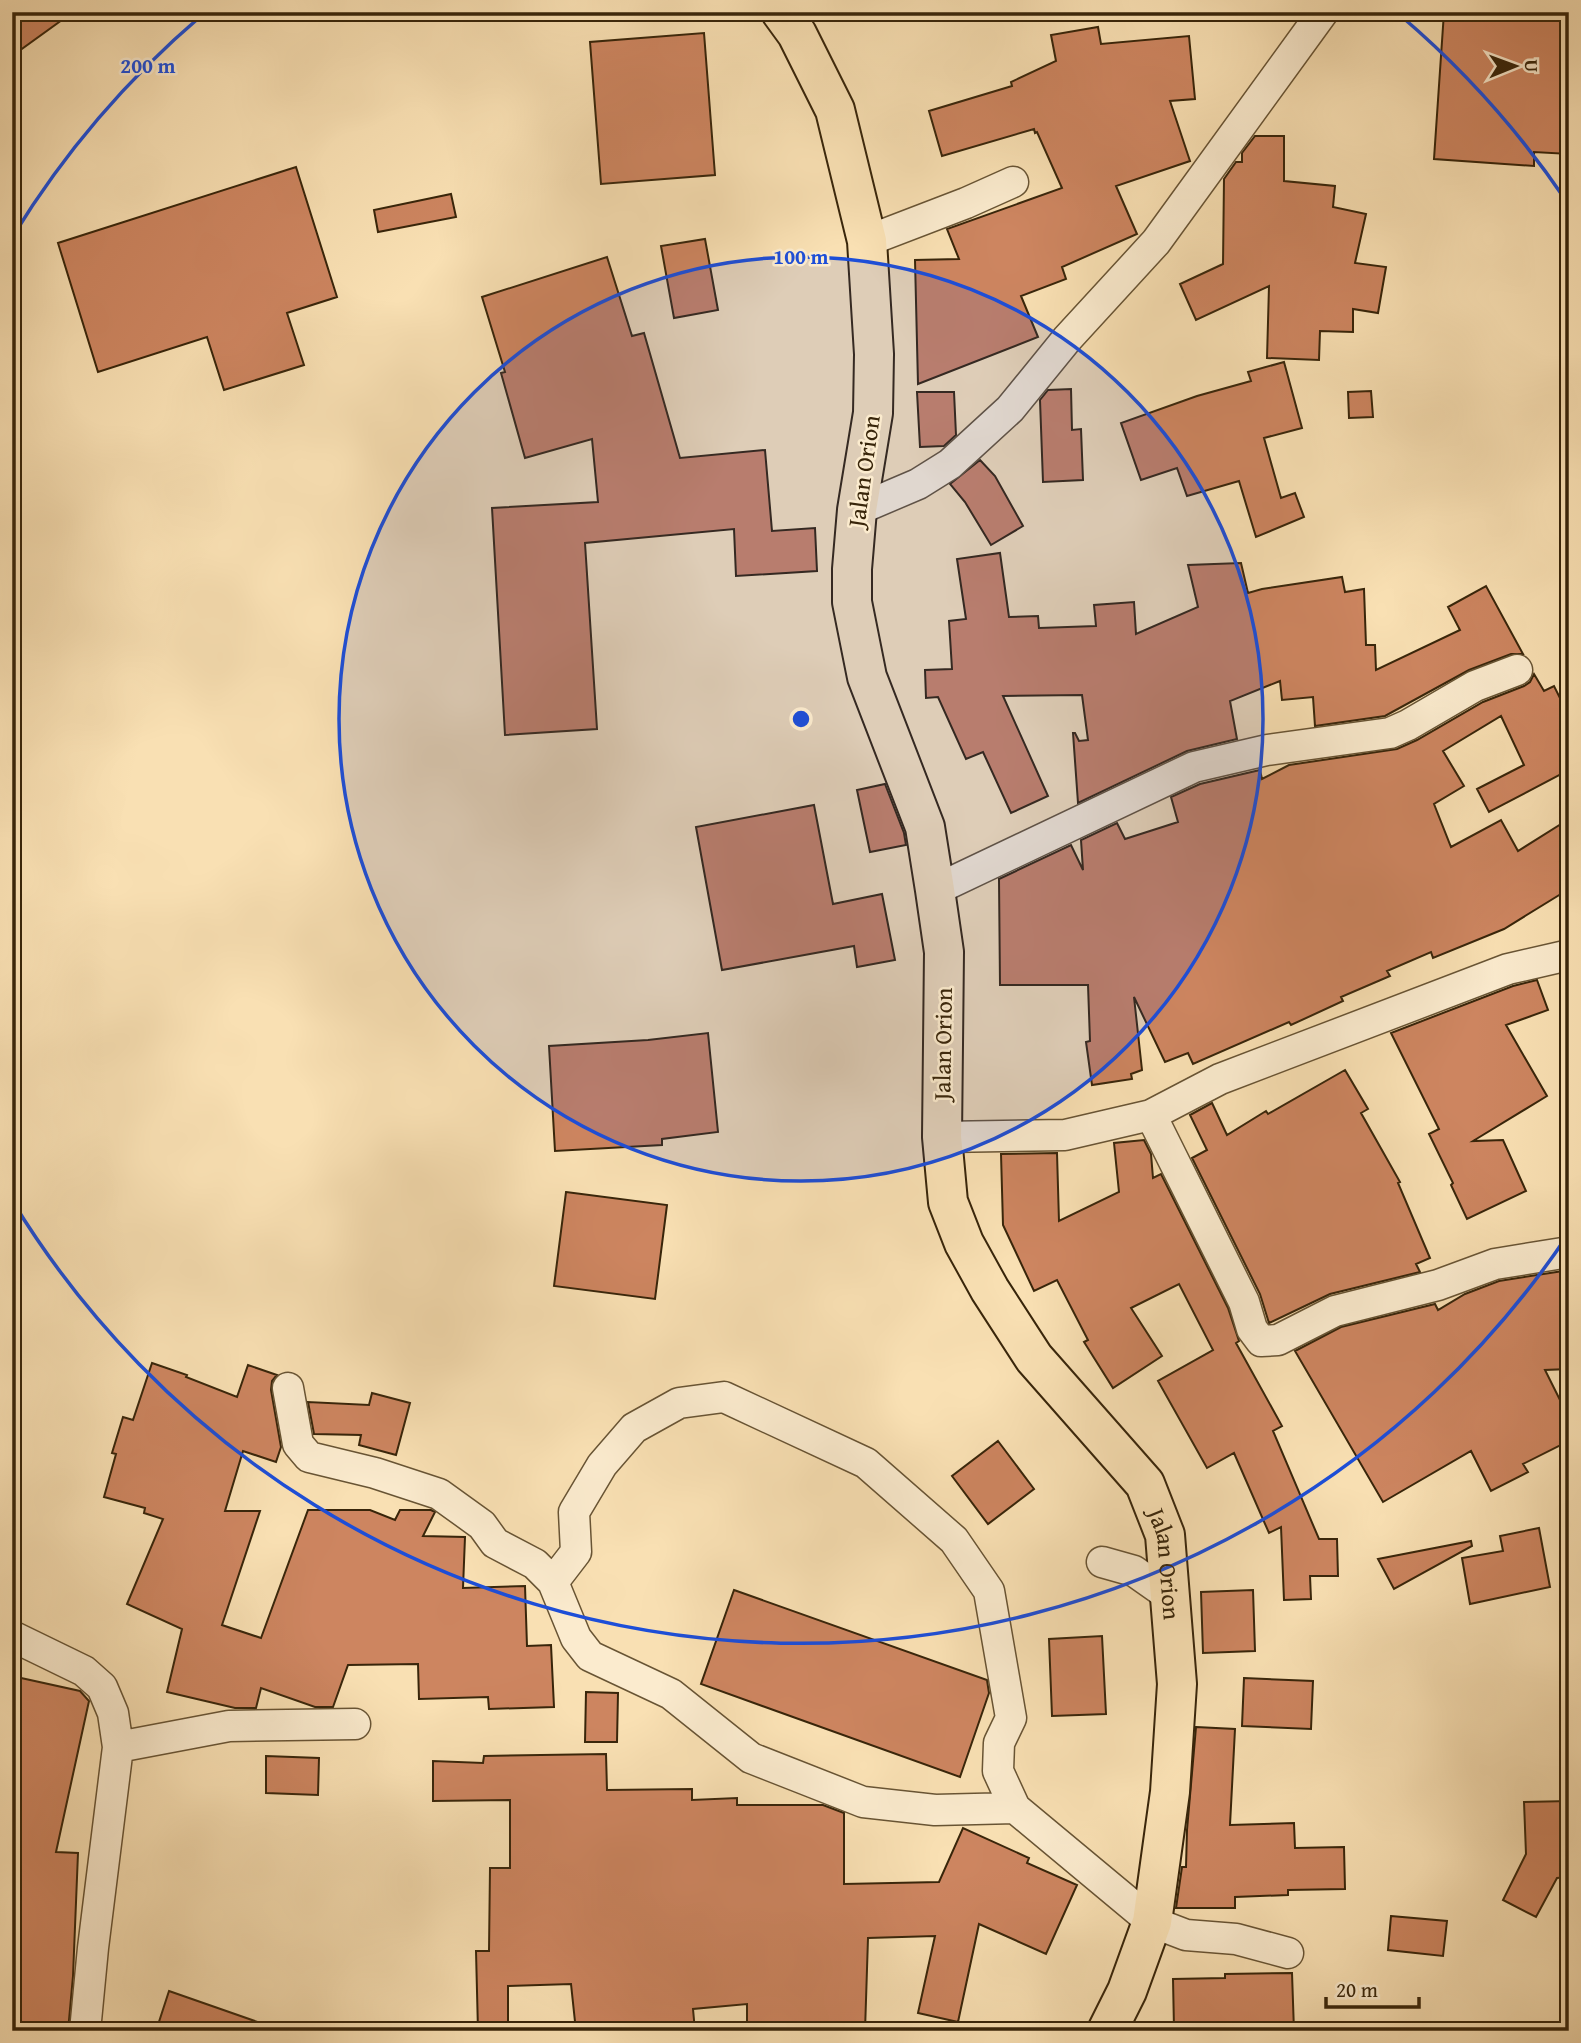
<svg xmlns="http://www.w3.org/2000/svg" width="1581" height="2043" font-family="'Gentium Book Plus',serif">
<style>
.building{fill:#cd8560;stroke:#38250a;stroke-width:2}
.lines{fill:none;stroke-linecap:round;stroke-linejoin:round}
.street-casing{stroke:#685434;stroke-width:33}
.highway-casing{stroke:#38250a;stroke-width:42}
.street{stroke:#fbebce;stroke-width:30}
.highway{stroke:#f9e0b3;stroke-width:38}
.ring{fill:none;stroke:#1d4ed8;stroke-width:3.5}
.labels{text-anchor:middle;stroke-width:5;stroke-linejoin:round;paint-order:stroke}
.street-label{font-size:24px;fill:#38250a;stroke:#fbebce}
.centre{fill:#1d4ed8;stroke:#fbebce;stroke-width:3.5}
.ring-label{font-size:21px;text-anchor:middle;font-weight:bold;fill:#1d4ed8;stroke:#fbebce;stroke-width:5;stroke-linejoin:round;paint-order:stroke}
</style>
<rect width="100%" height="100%" fill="#f9e0b3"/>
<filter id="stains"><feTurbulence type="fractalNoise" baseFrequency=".00286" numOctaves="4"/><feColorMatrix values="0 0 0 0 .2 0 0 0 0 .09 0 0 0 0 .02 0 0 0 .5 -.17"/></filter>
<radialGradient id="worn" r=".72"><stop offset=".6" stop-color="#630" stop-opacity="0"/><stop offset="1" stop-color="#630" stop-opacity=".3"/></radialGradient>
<path class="building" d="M 12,12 L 73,12 L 12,56 Z
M 1444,12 L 1569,12 L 1569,154 L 1534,152 L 1534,166 L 1434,159 Z
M 1098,27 L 1101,44 L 1189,36 L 1195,99 L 1170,101 L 1190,161 L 1116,186 L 1137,234 L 1062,267 L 1066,279 L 1021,296 L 1038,337 L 918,384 L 915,260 L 959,259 L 947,229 L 1062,188 L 1037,132 L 1035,133 L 1034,129 L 942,156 L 929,111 L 1012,86 L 1011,82 L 1056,61 L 1051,35 Z
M 704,33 L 715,175 L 601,184 L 590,42 Z
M 1255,136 L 1284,136 L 1284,181 L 1335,186 L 1333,207 L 1366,214 L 1355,263 L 1386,267 L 1378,313 L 1353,309 L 1353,332 L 1320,331 L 1319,360 L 1267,358 L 1269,286 L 1196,320 L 1180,284 L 1223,264 L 1224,179 L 1236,162 L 1242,162 L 1242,153 Z
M 296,167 L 337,297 L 287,313 L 304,365 L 224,390 L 207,337 L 98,372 L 58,243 Z
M 451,194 L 456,217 L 378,232 L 374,210 Z
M 705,239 L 718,310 L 674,318 L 661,246 Z
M 607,257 L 632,336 L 644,333 L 680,458 L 765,450 L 772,531 L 815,528 L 817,571 L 736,576 L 734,529 L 585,543 L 597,729 L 505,735 L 492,508 L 598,502 L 592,439 L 525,458 L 501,373 L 505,372 L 482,297 Z
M 1284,362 L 1302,428 L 1264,438 L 1281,498 L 1295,493 L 1304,517 L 1256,537 L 1239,481 L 1187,496 L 1177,468 L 1141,480 L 1121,423 L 1197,396 L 1251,381 L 1248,372 Z
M 1071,389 L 1072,430 L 1081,429 L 1083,480 L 1043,482 L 1040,400 L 1048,390 Z
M 1371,391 L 1373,417 L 1349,418 L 1348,392 Z
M 917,392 L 954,392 L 956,435 L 944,446 L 920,447 Z
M 980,460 L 995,476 L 1023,526 L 991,545 L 965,502 L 950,484 Z
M 1000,553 L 1009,617 L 1038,616 L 1039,628 L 1096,626 L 1094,605 L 1134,602 L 1136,634 L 1198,607 L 1188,565 L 1241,563 L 1248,593 L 1262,589 L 1342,577 L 1345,592 L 1364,589 L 1366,645 L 1375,645 L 1376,670 L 1460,630 L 1448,607 L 1486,586 L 1523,654 L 1511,654 L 1469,670 L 1385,716 L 1315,726 L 1313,697 L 1282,700 L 1280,681 L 1230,701 L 1237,739 L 1187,751 L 1078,803 L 1073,733 L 1075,733 L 1079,741 L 1088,740 L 1082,695 L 1003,696 L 1048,796 L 1011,813 L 983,752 L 966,759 L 938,697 L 926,698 L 925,670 L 952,669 L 949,621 L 966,619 L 957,559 Z
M 1534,674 L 1544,691 L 1554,686 L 1569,716 L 1569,770 L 1489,812 L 1477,789 L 1524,765 L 1501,716 L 1443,751 L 1464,786 L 1434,804 L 1451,847 L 1501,820 L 1518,851 L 1569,819 L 1569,889 L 1504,929 L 1433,958 L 1431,952 L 1387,971 L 1390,976 L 1341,997 L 1343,1001 L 1291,1025 L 1289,1022 L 1193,1064 L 1188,1053 L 1165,1062 L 1134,997 L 1142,1070 L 1131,1074 L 1132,1079 L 1092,1085 L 1086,1042 L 1090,1041 L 1088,985 L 1000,985 L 999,879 L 1071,845 L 1083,870 L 1081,840 L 1117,823 L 1125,839 L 1178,822 L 1171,797 L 1200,784 L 1260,770 L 1262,779 L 1289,765 L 1397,749 L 1417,740 L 1483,702 L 1524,686 L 1530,682 Z
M 885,784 L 904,833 L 906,845 L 870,852 L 857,790 Z
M 814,805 L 833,904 L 882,894 L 895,960 L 857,967 L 854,946 L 722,970 L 696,827 Z
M 1537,980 L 1548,1010 L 1506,1025 L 1547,1096 L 1473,1141 L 1503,1140 L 1526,1191 L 1467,1219 L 1451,1185 L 1453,1183 L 1429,1134 L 1439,1129 L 1391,1033 L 1513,986 Z
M 708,1033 L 718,1132 L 662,1139 L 662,1145 L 555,1151 L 549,1046 L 648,1040 Z
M 1345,1070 L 1368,1109 L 1361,1113 L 1400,1182 L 1398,1183 L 1430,1258 L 1416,1264 L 1420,1272 L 1330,1294 L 1269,1323 L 1260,1294 L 1192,1158 L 1207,1150 L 1190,1115 L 1212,1103 L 1227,1135 L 1266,1111 L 1268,1114 Z
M 1144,1140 L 1151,1154 L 1153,1178 L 1161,1174 L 1228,1308 L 1239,1341 L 1236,1343 L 1282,1426 L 1273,1431 L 1319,1539 L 1337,1539 L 1338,1576 L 1310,1576 L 1311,1599 L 1284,1600 L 1281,1527 L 1269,1533 L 1234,1453 L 1207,1468 L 1158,1381 L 1213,1350 L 1179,1284 L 1131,1308 L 1162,1356 L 1113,1388 L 1084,1342 L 1088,1340 L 1057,1280 L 1034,1291 L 1003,1225 L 1001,1154 L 1057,1153 L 1059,1221 L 1119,1192 L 1114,1143 Z
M 566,1192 L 667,1205 L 655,1299 L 554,1286 Z
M 1563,1271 L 1569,1283 L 1569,1369 L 1545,1370 L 1569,1418 L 1569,1441 L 1523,1464 L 1528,1472 L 1491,1491 L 1471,1451 L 1383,1502 L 1295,1351 L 1341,1327 L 1435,1304 L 1438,1310 L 1465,1294 L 1499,1281 Z
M 152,1363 L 187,1375 L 186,1377 L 237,1397 L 248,1365 L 277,1375 L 272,1381 L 271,1390 L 281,1447 L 276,1462 L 243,1451 L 225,1511 L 260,1511 L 222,1625 L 261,1638 L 308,1510 L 370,1510 L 395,1520 L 400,1510 L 431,1510 L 435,1512 L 423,1536 L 465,1537 L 463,1588 L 525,1586 L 527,1646 L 551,1645 L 554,1707 L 489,1709 L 488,1697 L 419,1699 L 418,1664 L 348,1665 L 333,1707 L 315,1707 L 261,1688 L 256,1708 L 235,1708 L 167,1692 L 182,1629 L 127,1604 L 163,1519 L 144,1513 L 145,1508 L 104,1497 L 116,1454 L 112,1453 L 123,1417 L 133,1420 Z
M 372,1393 L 410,1403 L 396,1455 L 359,1445 L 361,1435 L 314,1434 L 308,1402 L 369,1405 Z
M 998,1441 L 1034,1489 L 988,1524 L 952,1476 Z
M 1539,1528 L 1550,1587 L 1470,1604 L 1462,1558 L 1503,1551 L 1500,1536 Z
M 1471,1541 L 1472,1546 L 1394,1589 L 1378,1559 Z
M 734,1590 L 987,1680 L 989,1693 L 960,1777 L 701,1684 Z
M 1253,1590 L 1255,1651 L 1203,1653 L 1201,1592 Z
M 1102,1636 L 1106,1714 L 1052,1716 L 1049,1639 Z
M 12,1676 L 80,1691 L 89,1701 L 56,1852 L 78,1853 L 73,1976 L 68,2031 L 12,2031 Z
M 1244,1678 L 1313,1681 L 1311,1729 L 1242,1726 Z
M 586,1692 L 618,1693 L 617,1742 L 585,1742 Z
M 1196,1727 L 1235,1729 L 1230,1825 L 1294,1823 L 1295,1848 L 1344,1847 L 1345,1889 L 1288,1890 L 1288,1895 L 1235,1897 L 1235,1908 L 1176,1908 L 1182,1867 L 1186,1867 L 1187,1830 Z
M 606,1754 L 607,1790 L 692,1789 L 692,1800 L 737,1798 L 737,1805 L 823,1805 L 844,1813 L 844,1884 L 939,1882 L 963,1828 L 1029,1858 L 1027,1863 L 1077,1885 L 1046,1954 L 979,1924 L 958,2022 L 918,2013 L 935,1936 L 868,1938 L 865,2031 L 747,2031 L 747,2004 L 693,2009 L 695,2031 L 656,2031 L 656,2026 L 608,2031 L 576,2031 L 571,1984 L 508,1986 L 508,2031 L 478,2031 L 476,1951 L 489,1951 L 490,1868 L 510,1868 L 510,1800 L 433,1801 L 433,1761 L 483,1763 L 484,1756 Z
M 266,1756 L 319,1758 L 318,1795 L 266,1793 Z
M 1569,1801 L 1569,1877 L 1557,1878 L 1536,1917 L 1503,1900 L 1526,1854 L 1524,1802 Z
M 1391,1916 L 1447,1921 L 1443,1956 L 1388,1950 Z
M 1292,1973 L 1294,2031 L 1226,2031 L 1226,2027 L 1174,2028 L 1173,1979 L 1225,1978 L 1225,1974 Z
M 169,1991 L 272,2027 L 271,2031 L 156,2031 Z"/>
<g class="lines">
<defs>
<path id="street" d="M 867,241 L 966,203 L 1013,182
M 857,510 L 918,484 L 950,464 L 1010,409 L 1067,339 L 1156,242 L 1323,12
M 935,890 L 1194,767 L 1267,750 L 1390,733 L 1408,725 L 1475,686 L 1517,670
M 1151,1115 L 1244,1302 L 1252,1329 L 1261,1341 L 1278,1340 L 1335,1311 L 1438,1285 L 1495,1264 L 1569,1252
M 942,1137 L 1065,1135 L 1151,1115 L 1220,1079 L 1508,969 L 1569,955
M 288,1388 L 298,1444 L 309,1457 L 375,1473 L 439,1494 L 482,1525 L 495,1543 L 535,1564 L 553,1582 L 576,1638 L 590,1656 L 671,1694 L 751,1758 L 863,1802 L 935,1810 L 1015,1808
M 1102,1562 L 1134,1571 L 1171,1597
M 553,1582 L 576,1552 L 574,1512 L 602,1465 L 634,1428 L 679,1403 L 724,1397 L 866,1463 L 954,1540 L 989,1591 L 1011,1718 L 999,1743 L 998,1771 L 1015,1808 L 1152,1922 L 1186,1935 L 1236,1939 L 1288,1953
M 12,1636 L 84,1671 L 102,1687 L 113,1713 L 118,1747 L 93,1948 L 85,2031
M 118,1747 L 229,1726 L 355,1724"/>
<g id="highway">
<path id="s1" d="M 781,12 L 797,34 L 835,110 L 867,241 L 874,354 L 873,413 L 857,510 L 852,569 L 852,602 L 867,677 L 925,827 L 935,890 L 944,952 L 942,1137 L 948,1202 L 964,1243 L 990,1290 L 1034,1358 L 1145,1484 L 1165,1535 L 1177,1684 L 1170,1792 L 1152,1922 L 1127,1991 L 1107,2031"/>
</g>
</defs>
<use href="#street" class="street-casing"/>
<use href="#highway" class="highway-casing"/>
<use href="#street" class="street"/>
<use href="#highway" class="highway"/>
</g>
<circle cx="801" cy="719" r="462" fill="#1d4ed8" fill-opacity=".12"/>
<g class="ring">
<circle cx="801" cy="719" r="462"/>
<path d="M1567 1236A924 924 0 0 1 13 1202M13 236A924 924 0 0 1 201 16M1401 16A924 924 0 0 1 1567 202"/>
</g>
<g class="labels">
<g class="street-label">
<text transform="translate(864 471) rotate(-82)" y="8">Jalan Orion</text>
<text transform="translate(943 1044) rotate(-89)" y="8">Jalan Orion</text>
<text dy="8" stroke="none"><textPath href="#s1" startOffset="1654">Jalan Orion</textPath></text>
</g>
</g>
<circle cx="801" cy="719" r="10" class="centre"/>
<g class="ring-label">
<text x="148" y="73">200 m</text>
<text x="801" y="264">100 m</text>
</g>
<rect width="1581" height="2043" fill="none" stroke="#f9e0b3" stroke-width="42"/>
<rect x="14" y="14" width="1553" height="2015" fill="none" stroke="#38250a" stroke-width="3.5"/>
<rect x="21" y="21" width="1539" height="2001" fill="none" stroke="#38250a" stroke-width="2"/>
<g transform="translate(1515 66) rotate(89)" stroke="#fbebce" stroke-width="5" paint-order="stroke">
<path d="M0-5L12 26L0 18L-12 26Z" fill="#38250a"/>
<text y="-10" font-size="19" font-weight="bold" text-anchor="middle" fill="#38250a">U</text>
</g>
<path d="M1326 1997v10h93v-10" fill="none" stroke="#38250a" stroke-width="3.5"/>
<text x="1336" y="1997" font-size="21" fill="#38250a" stroke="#fbebce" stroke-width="5" paint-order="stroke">20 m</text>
<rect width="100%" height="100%" filter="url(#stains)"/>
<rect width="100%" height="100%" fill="url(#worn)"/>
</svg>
